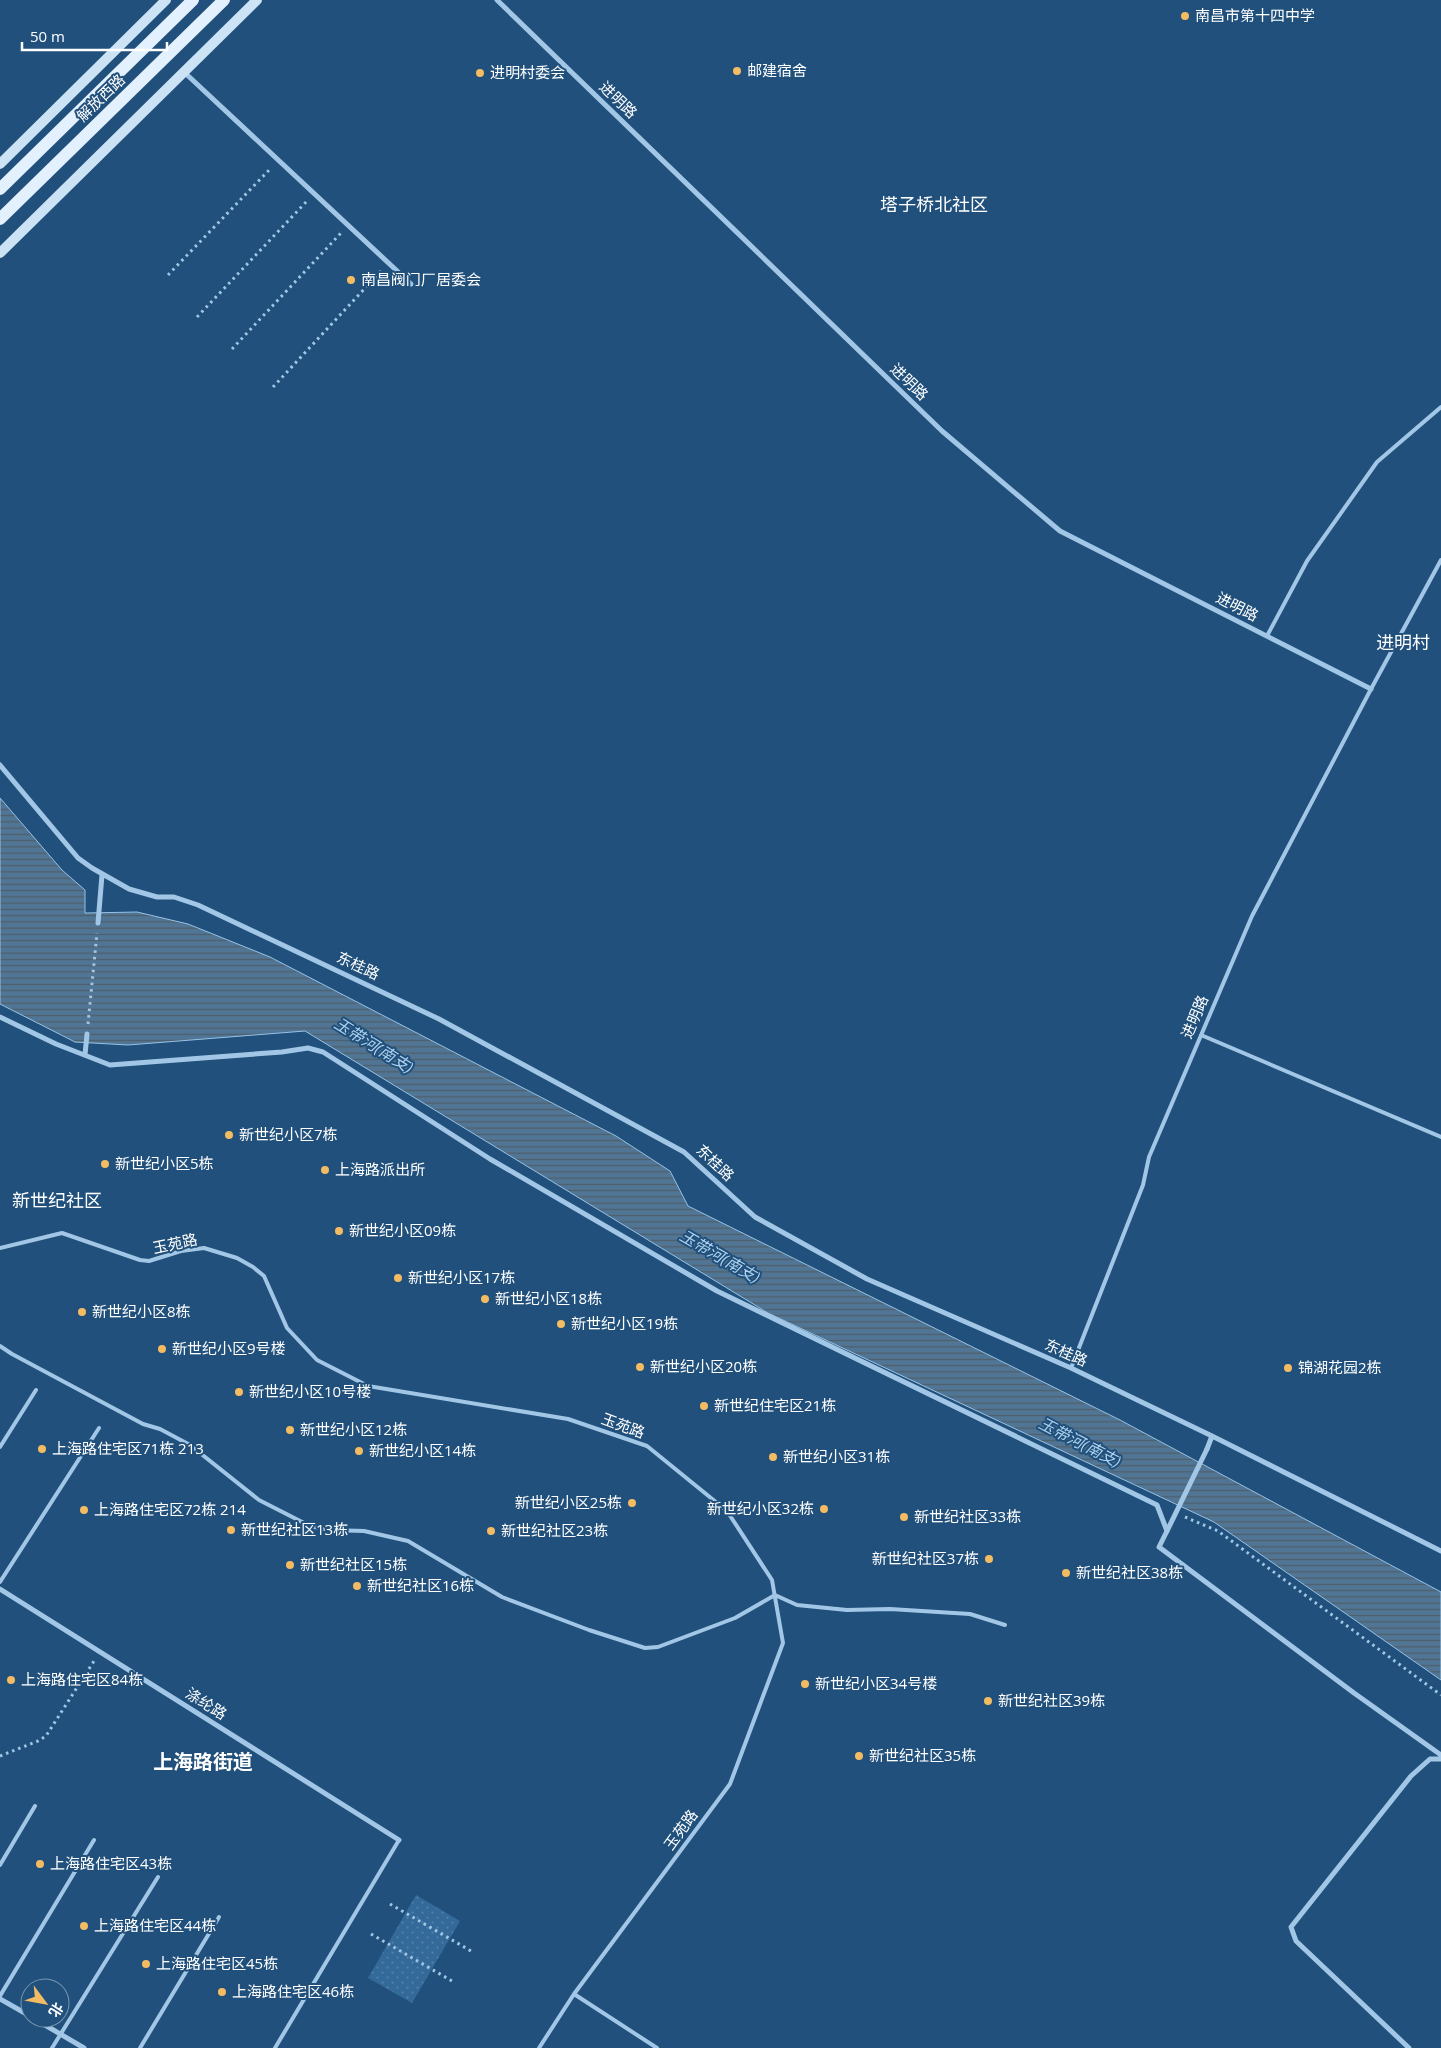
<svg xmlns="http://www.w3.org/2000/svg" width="1441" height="2048" font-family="'Open Sans','Noto Sans SC',sans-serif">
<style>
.grass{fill:url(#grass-dots)}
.water{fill:url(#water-rules);stroke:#96c3e7}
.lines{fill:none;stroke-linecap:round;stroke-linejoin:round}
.path{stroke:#a2c7e6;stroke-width:3;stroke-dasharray:2.5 4;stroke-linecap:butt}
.lane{stroke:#a2c7e6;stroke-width:4}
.street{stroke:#a2c7e6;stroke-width:5}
.secondary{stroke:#cce2f5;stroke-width:10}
.primary{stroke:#e3f0fd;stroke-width:12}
.street-bridge{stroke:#a2c7e6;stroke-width:5}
.poi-dot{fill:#f3bc63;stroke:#20507b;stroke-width:2}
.labels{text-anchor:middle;stroke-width:4;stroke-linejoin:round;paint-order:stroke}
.poi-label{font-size:15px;fill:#fff;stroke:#20507b;text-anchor:start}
.street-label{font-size:15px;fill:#fff;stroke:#20507b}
.water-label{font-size:16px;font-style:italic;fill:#add1ee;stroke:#20507b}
.quarter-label{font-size:18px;fill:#fff;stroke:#20507b}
.district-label{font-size:20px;font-weight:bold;fill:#fff;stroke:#20507b}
</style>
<defs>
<pattern id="grass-dots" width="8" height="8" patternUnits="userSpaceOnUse" patternTransform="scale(1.25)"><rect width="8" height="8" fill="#336a99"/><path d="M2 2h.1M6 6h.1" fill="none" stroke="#5280a8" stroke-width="1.8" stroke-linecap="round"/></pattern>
<pattern id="water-rules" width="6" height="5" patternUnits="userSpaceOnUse" patternTransform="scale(1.25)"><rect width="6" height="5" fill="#517594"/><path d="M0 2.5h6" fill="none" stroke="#4e5e6c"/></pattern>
</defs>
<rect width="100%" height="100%" fill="#20507b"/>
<path class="grass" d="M 416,1895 L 460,1921 L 412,2003 L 368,1978 Z"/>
<path class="water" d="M 0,798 L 62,870 L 85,890 L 85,913 L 137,912 L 188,924 L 270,957 L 616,1136 L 670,1171 L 688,1206 L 1120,1420 L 1441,1592 L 1441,1680 L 1214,1522 L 768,1313 L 305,1031 L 128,1045 L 75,1042 L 0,1004 Z"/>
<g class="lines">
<path class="path" d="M 168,275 L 271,168
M 197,317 L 307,201
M 232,349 L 341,233
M 273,387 L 381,271
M 88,1024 L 97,933
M 1185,1517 L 1218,1531 L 1441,1695
M 0,1756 L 38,1741 L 46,1736 L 94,1661
M 390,1904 L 471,1951
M 371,1934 L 452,1981"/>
<path class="lane" d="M 1267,636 L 1307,561 L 1377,462 L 1441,407
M 1201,1035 L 1441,1137
M 0,1248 L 62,1233 L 140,1260 L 149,1261 L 181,1251 L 204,1248 L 237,1258 L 253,1267 L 264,1276 L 287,1328 L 317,1360 L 368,1386 L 568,1419 L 647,1446 L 727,1511 L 772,1580 L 783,1643 L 730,1784 L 574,1994 L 539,2048
M 0,1346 L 12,1354 L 143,1424 L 160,1429 L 190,1445 L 259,1500 L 310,1526 L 329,1530 L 364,1531 L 408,1541 L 502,1597 L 589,1630 L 645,1648 L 658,1647 L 735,1618 L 775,1595 L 797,1605 L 847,1610 L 890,1609 L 970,1614 L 1005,1625
M 1071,1368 L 1143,1185 L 1149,1157 L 1252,916 L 1371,689 L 1441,560
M 0,1447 L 36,1390
M 0,1582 L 99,1428
M 0,1865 L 35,1806
M 574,1994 L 657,2048
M 0,1996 L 94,1840
M 52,2048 L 158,1877
M 140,2048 L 219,1917
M 275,2048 L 399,1840"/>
<path class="street" d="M 497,0 L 942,431 L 1060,531 L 1371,689
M 184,72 L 411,284
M 0,765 L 78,858 L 92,868 L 129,889 L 157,897 L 174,897 L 198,905 L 439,1019 L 684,1152 L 755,1217 L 867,1279 L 1071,1368 L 1212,1436 L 1441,1551
M 98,923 L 102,875
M 0,1017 L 56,1044 L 110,1065 L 282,1052 L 308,1048 L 323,1052 L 490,1159 L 717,1291 L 1157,1505 L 1167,1531 L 1159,1547 L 1354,1693 L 1441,1755
M 85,1055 L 87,1034
M 1207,1449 L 1212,1436
M 0,1589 L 399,1840
M 0,1999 L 30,2016
M 33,2018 L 84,2048
M 1409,2048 L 1296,1941 L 1291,1927 L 1411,1776 L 1430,1759 L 1441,1759"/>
<path class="secondary" d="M 0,164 L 166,0
M 0,253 L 257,0"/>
<path class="primary" d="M 0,189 L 193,0
M 0,219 L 224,0"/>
<path class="street-bridge" d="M 1167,1531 L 1207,1449"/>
</g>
<g class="poi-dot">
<circle cx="1185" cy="16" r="5"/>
<circle cx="737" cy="71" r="5"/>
<circle cx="480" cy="73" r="5"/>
<circle cx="351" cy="280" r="5"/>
<circle cx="229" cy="1135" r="5"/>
<circle cx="105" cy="1164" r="5"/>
<circle cx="325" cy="1170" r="5"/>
<circle cx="339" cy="1231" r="5"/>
<circle cx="398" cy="1278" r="5"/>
<circle cx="485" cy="1299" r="5"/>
<circle cx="82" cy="1312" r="5"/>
<circle cx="561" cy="1324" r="5"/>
<circle cx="162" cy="1349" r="5"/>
<circle cx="640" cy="1367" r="5"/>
<circle cx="1288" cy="1368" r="5"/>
<circle cx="239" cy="1392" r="5"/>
<circle cx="704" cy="1406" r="5"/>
<circle cx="290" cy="1430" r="5"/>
<circle cx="42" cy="1449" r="5"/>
<circle cx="359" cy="1451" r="5"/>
<circle cx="773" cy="1457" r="5"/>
<circle cx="632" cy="1503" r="5"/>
<circle cx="824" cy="1509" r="5"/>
<circle cx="84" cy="1510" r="5"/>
<circle cx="904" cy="1517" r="5"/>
<circle cx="231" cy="1530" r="5"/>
<circle cx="491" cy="1531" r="5"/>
<circle cx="989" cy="1559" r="5"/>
<circle cx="290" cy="1565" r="5"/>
<circle cx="1066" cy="1573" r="5"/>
<circle cx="357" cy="1586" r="5"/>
<circle cx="11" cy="1680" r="5"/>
<circle cx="805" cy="1684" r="5"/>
<circle cx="988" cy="1701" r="5"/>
<circle cx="859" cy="1756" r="5"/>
<circle cx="40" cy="1864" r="5"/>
<circle cx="84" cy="1926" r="5"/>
<circle cx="146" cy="1964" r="5"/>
<circle cx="222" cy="1992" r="5"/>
</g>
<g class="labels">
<g class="poi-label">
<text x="1195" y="21">南昌市第十四中学</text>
<text x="747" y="76">邮建宿舍</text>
<text x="490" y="78">进明村委会</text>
<text x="361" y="285">南昌阀门厂居委会</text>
<text x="239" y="1140">新世纪小区7栋</text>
<text x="115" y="1169">新世纪小区5栋</text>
<text x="335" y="1175">上海路派出所</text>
<text x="349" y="1236">新世纪小区09栋</text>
<text x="408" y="1283">新世纪小区17栋</text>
<text x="495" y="1304">新世纪小区18栋</text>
<text x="92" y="1317">新世纪小区8栋</text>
<text x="571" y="1329">新世纪小区19栋</text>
<text x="172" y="1354">新世纪小区9号楼</text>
<text x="650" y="1372">新世纪小区20栋</text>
<text x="1298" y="1373">锦湖花园2栋</text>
<text x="249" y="1397">新世纪小区10号楼</text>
<text x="714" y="1411">新世纪住宅区21栋</text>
<text x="300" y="1435">新世纪小区12栋</text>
<text x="52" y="1454">上海路住宅区71栋 213</text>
<text x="369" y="1456">新世纪小区14栋</text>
<text x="783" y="1462">新世纪小区31栋</text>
<text x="622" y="1508" text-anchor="end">新世纪小区25栋</text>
<text x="814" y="1514" text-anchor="end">新世纪小区32栋</text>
<text x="94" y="1515">上海路住宅区72栋 214</text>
<text x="914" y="1522">新世纪社区33栋</text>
<text x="241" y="1535">新世纪社区13栋</text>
<text x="501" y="1536">新世纪社区23栋</text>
<text x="979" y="1564" text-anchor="end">新世纪社区37栋</text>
<text x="300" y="1570">新世纪社区15栋</text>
<text x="1076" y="1578">新世纪社区38栋</text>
<text x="367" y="1591">新世纪社区16栋</text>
<text x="21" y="1685">上海路住宅区84栋</text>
<text x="815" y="1689">新世纪小区34号楼</text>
<text x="998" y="1706">新世纪社区39栋</text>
<text x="869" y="1761">新世纪社区35栋</text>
<text x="50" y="1869">上海路住宅区43栋</text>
<text x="94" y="1931">上海路住宅区44栋</text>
<text x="156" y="1969">上海路住宅区45栋</text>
<text x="232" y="1997">上海路住宅区46栋</text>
</g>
<g class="street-label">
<text transform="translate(101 98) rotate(-44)" y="5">解放西路</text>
<text transform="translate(618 100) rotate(44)" y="5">进明路</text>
<text transform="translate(909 382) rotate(44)" y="5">进明路</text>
<text transform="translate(1237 607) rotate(27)" y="5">进明路</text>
<text transform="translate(358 966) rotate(25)" y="5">东桂路</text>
<text transform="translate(1195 1017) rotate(-67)" y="5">进明路</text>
<text transform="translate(715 1163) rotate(43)" y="5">东桂路</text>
<text transform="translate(175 1244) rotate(-12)" y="5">玉苑路</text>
<text transform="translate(1066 1353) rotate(24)" y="5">东桂路</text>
<text transform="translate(623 1426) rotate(20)" y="5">玉苑路</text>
<text transform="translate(206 1704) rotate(32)" y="5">涤纶路</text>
<text transform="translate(681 1830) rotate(-54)" y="5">玉苑路</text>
</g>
<g class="water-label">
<text transform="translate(374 1045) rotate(32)" y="6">玉带河(南支)</text>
<text transform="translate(720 1256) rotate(30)" y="6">玉带河(南支)</text>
<text transform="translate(1080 1442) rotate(27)" y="6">玉带河(南支)</text>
</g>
<g class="quarter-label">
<text x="934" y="211">塔子桥北社区</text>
<text x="1403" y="649">进明村</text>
<text x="57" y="1207">新世纪社区</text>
</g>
<g class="district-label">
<text x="203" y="1769">上海路街道</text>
</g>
</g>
<g transform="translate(45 2003) rotate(122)"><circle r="24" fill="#20507b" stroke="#7996b0"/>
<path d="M0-4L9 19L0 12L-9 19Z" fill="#f3bc63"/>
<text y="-8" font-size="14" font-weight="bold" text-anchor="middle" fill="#ffffff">北</text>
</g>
<path d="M22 42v8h145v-8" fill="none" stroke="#ffffff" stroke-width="2.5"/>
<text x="30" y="42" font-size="15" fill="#ffffff" stroke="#20507b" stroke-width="4" paint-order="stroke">50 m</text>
</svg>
